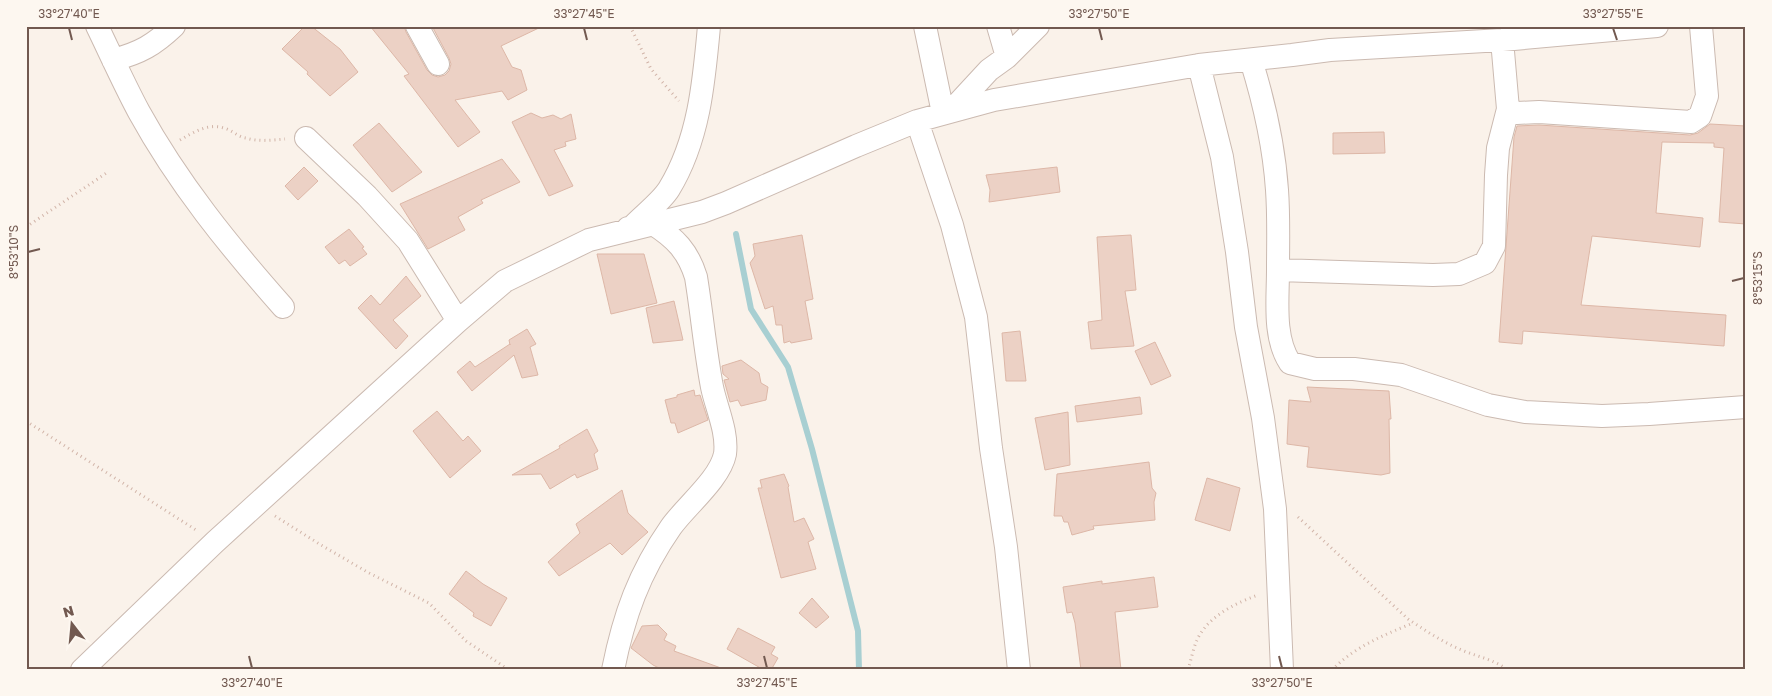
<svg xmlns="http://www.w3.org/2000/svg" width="1772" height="696" font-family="'Golos Text',sans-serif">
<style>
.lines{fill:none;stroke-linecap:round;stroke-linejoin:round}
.stream{stroke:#a8cfd2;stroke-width:6}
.building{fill:#ecd1c5;stroke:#ddb7a7}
.minor-casing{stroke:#cbbab1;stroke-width:24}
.path{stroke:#d1b4a8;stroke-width:3;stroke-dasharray:1 4;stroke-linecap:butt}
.minor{stroke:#fff;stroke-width:22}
.ticks{fill:none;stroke:#725950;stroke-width:2}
.neatline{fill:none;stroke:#725950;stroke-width:2}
.ticks-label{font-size:12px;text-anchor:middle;fill:#725950}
</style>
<rect width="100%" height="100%" fill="#faf2ea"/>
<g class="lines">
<path class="stream" d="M 736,234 L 751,309 L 788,367 L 812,449 L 858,631 L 859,670"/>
</g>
<path class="building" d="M 305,26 L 311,26 L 340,49 L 358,72 L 330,96 L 307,74 L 308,72 L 282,49 Z
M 370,26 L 404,26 L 406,32 L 427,70 L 432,75 L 438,77 L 445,75 L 449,71 L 451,64 L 449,58 L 432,26 L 543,26 L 501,46 L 512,67 L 521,70 L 527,90 L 508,100 L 502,91 L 455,100 L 480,132 L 458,147 L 404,76 L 409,74 Z
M 531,113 L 542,118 L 553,115 L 561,119 L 571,114 L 576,139 L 565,142 L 566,146 L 554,150 L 573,186 L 549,196 L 512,122 Z
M 379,123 L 422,172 L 392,192 L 353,145 Z
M 1710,124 L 1746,126 L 1746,224 L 1719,222 L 1724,148 L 1714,147 L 1714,143 L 1662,142 L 1656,213 L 1703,218 L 1700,247 L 1592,236 L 1581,305 L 1726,315 L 1724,346 L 1523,331 L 1522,344 L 1499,342 L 1514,137 L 1517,126 L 1539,125 L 1690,135 L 1698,133 Z
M 1384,132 L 1385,153 L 1333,154 L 1333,133 Z
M 502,159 L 520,182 L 481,200 L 483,203 L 458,217 L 465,230 L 428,249 L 400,204 Z
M 304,167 L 318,181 L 298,200 L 285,186 Z
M 1057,167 L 1060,192 L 989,202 L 990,190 L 986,175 Z
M 349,229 L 364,247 L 362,248 L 367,254 L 350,266 L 345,260 L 339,264 L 325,247 Z
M 802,235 L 813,299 L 805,301 L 812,339 L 791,343 L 790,341 L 784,343 L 782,325 L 776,325 L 773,306 L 765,309 L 750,263 L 755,256 L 753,244 Z
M 1131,235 L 1136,290 L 1125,291 L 1134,346 L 1091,349 L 1088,322 L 1102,320 L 1097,237 Z
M 597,254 L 644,254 L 657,303 L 611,314 Z
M 406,276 L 421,296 L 393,320 L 408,336 L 396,349 L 358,308 L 371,295 L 380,305 Z
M 674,301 L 683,340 L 653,343 L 646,308 Z
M 527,329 L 536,344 L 530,347 L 538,375 L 522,378 L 514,355 L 472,391 L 457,372 L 470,361 L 475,367 L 510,344 L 510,345 L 509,340 Z
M 1020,331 L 1026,381 L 1006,381 L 1002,333 Z
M 1155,342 L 1171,376 L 1151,385 L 1135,351 Z
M 741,360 L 759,373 L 761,383 L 768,387 L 766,400 L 741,406 L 738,400 L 730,402 L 724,380 L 729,379 L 723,374 L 722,366 Z
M 1307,387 L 1389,391 L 1391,419 L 1389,419 L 1390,473 L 1381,475 L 1307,467 L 1309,447 L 1287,444 L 1289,400 L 1311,402 Z
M 694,390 L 695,396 L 700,395 L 708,420 L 678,433 L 675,423 L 671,423 L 665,400 L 677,397 L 677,395 Z
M 1140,397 L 1142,414 L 1077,422 L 1075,406 Z
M 437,411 L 463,441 L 468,436 L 481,451 L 450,478 L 413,431 Z
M 1068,412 L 1070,465 L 1045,470 L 1035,418 Z
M 587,429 L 598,451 L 594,454 L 598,469 L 577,478 L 575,474 L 550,489 L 541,474 L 512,475 L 560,448 L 559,446 Z
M 1149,462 L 1152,488 L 1156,493 L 1154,502 L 1155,520 L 1093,526 L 1094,529 L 1072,535 L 1068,522 L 1064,522 L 1062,516 L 1054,516 L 1057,474 Z
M 784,474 L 789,486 L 788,487 L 794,522 L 804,518 L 814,539 L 808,542 L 816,569 L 781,578 L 758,488 L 762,488 L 760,480 Z
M 1207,478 L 1240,488 L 1230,531 L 1195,520 Z
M 622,490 L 628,513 L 648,532 L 622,555 L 610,543 L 559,576 L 548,562 L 580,533 L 576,524 Z
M 466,571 L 483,584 L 507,598 L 491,626 L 473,616 L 474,613 L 449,594 Z
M 1154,577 L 1158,607 L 1115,612 L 1121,670 L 1081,670 L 1075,623 L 1072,612 L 1067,613 L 1063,587 L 1102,581 L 1102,584 Z
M 812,598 L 829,617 L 816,628 L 799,613 Z
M 658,625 L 667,634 L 664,640 L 676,646 L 674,651 L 721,668 L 720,670 L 663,670 L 653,665 L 631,648 L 642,626 Z
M 738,628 L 775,647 L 771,654 L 778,658 L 771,670 L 764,670 L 727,649 Z"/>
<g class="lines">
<defs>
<path id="minor" d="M 97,26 C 111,55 124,84 139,112 C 178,183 229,246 283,307
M 417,26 L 438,64
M 925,26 L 943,113
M 998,26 L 1007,57
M 1502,40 L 1508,109 L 1517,113 L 1539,112 L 1691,122 L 1700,116 L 1707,96 L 1701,26
M 113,60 C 140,53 154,45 174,26
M 1251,60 C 1264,102 1274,145 1277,190 C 1279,217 1278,244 1278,270 C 1278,300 1273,337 1290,363 L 1315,369 L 1354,369 L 1401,375 L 1488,405 L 1525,412 L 1602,416 L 1649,414 L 1746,407
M 1199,65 L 1222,157 L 1237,252 L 1246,327 L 1263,418 L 1275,509 L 1282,670
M 952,110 L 989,70 L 1007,57 L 1038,26
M 917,121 L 952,225 L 976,317 L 991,448 L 1006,547 L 1019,670
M 306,138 L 367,196 L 408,241 L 458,321
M 628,228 L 631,228 C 642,216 661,202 669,189 C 699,140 704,82 709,26
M 1278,270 L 1433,275 L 1459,274 L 1485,263 L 1494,246 L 1496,175 L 1498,148 L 1508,109
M 82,670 L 215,542 L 458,321 L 505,281 L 589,240 L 702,212 L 726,203 L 856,146 L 917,121 L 994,100 L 1199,65 L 1292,55 L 1330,50 L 1502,40 L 1657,26
M 613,670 C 624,615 639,573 671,527 C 686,506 720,479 725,454 C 728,432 716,407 712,387 C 705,350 702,314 696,277 C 688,251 675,238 653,224"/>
</defs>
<use href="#minor" class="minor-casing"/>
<path class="path" d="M 630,26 L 651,69 L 679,101
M 180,140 C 194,132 208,123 224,128 C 232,130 238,137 246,138 C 258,142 272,140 285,139
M 26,227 L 108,172
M 26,421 L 196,530
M 275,516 L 321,545 L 369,573 L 429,603 L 466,641 L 509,670
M 1298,517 L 1408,619 C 1426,631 1444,643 1464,651 C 1479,657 1495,660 1508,670
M 1188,670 C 1191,660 1193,649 1197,640 C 1208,616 1236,603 1258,595
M 1332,670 C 1354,647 1384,635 1413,623"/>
<use href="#minor" class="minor"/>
</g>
<path class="ticks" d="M 69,28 L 72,40M 584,28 L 587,40M 1099,28 L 1102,40M 1613,28 L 1617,40M 28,252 L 40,249M 1732,281 L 1744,278M 249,656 L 252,668M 764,656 L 767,668M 1279,656 L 1282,668"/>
<rect width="1772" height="696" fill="none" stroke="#fdf7f0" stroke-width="55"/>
<g transform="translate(72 624) rotate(344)" stroke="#fdf7f0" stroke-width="4" paint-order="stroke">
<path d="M0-4L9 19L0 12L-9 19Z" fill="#725950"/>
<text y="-8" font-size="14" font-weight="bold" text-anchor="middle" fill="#725950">N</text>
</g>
<rect x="28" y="28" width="1716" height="640" class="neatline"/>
<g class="ticks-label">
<text x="69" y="18">33°27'40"E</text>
<text x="584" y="18">33°27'45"E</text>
<text x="1099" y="18">33°27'50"E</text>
<text x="1613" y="18">33°27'55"E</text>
<text transform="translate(14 252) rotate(-90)" y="4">8°53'10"S</text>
<text transform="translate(1758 278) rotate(-90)" y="4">8°53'15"S</text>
<text x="252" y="687">33°27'40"E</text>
<text x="767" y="687">33°27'45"E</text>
<text x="1282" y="687">33°27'50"E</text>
</g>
</svg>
